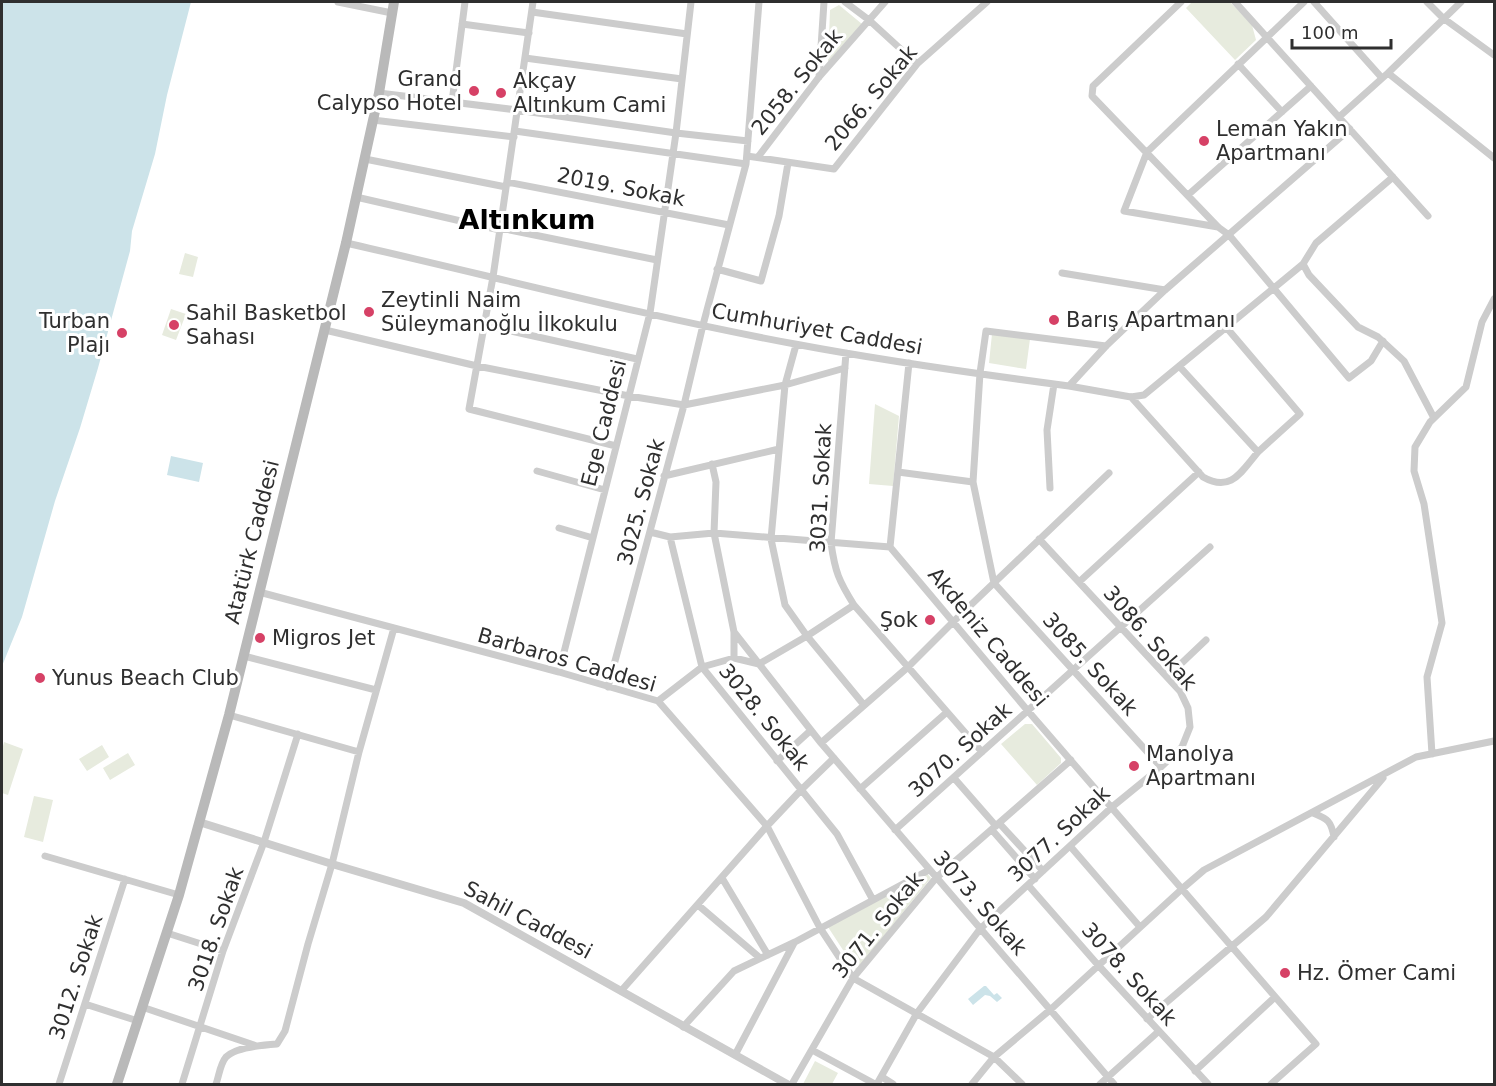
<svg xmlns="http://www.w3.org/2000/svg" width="1496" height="1086" font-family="'DejaVu Sans',sans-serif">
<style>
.green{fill:#e7ebde}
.water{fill:#cce3e9}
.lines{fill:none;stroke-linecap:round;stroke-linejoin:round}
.minor{stroke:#ccc;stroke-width:7}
.tertiary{stroke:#ccc;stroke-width:8}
.secondary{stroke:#b9b9b9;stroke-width:10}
.poi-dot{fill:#d64166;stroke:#fff;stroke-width:2}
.labels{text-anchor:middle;stroke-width:6;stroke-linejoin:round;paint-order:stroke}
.poi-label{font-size:21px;fill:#2f2f2f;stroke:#fff;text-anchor:start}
.street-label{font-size:21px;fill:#2f2f2f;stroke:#fff}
.district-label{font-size:27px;font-weight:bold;fill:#000;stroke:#fff}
</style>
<rect width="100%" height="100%" fill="#fff"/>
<path class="green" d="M 1192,2 L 1230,2 L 1252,25 L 1256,40 L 1235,60 L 1186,8 Z
M 839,5 L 862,24 L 828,62 L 830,10 Z
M 185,253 L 198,257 L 193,277 L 179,274 Z
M 171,309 L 186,314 L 176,340 L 162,335 Z
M 992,334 L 1030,339 L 1026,369 L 989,363 Z
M 875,404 L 899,416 L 893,486 L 869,484 Z
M 1025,724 L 1032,724 L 1061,758 L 1061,763 L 1037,785 L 1001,744 Z
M 4,742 L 23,749 L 8,795 L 2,793 L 2,750 Z
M 102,745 L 109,757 L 87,771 L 79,759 Z
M 128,753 L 135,765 L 110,780 L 103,768 Z
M 34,796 L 53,800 L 43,842 L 24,837 Z
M 926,872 L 931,878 L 856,970 L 828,927 Z
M 815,1061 L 838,1073 L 832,1084 L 803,1084 Z"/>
<path class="water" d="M 2,2 L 191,2 L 167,95 L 155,154 L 132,231 L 130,251 L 98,368 L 80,428 L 55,501 L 22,617 L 2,666 Z
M 171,456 L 203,463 L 199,482 L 167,475 Z
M 984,986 L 986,986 L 994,995 L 997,993 L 1002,998 L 997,1002 L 990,996 L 985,995 L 973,1005 L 968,999 Z"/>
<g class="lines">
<path class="minor" d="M 338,2 L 392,13
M 533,2 L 493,277 L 469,409 L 616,446
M 845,2 L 869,20 L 917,64
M 1181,2 L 1093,86 L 1092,96 L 1218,227 L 1229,235 L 1349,378 L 1371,361 L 1383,341
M 1235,2 L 1428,216
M 1314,2 L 1382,78
M 1427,2 L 1443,18 L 1494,55
M 532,12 L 687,34
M 462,24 L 529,33
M 525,58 L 682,79
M 1238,64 L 1282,112
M 1388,73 L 1494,158
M 819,77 L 824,2
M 379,93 L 517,110 L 676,133 L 748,141
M 452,102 L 465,2
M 1339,117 L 1388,73 L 1461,2
M 373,120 L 514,137
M 515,131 L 746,164
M 747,156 L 834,169 L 917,64 L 987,2
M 758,157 L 819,77 L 885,2
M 365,159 L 506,187
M 507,182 L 729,225
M 1188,195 L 1311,86
M 356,197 L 500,230
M 1218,227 L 1124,211 L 1147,152 L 1304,2
M 500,228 L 657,260
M 346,243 C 496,277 644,316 795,344 C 885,361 978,374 1069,386 L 1106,346 L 1165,290 L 1350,129
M 1303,264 L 1309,275 L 1358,327 L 1378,337 L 1404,361 L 1434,418
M 717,269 L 761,281 L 779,216 L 788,163
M 1062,273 L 1165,290
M 484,325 L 637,359
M 325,330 L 477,366 L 629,396 L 684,405 L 785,385 L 845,368
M 796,345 L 785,385 L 771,539 L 785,605 L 807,636 L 864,705
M 1106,346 L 986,331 L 980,373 L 973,482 L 994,583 L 1161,767
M 846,353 L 831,543 C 835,572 839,581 854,605 L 982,752
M 909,363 L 890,547 L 1028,711 L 1316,1044 L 1271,1084
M 1179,366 L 1258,452 L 1300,414 L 1226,327
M 1069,386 L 1131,397 L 1144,395 L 1303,264 L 1316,243 L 1393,177
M 1131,397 L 1203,477 C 1231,493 1241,472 1258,452
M 712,464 L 716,482 L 714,533 L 734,632 L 734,658
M 537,471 L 605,490
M 898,472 L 973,482
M 664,476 L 779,449
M 1050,488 L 1047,430 L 1054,384
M 559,528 L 593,538
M 650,532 L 670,537 L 714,533 L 890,547
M 670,537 L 702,667 L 837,834 L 873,900
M 1079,582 L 1199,472
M 259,592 L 559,672 L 658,701 L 767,826 L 820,928 L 853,978 L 994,1057 L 1022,1084
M 734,632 L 821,743 L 1114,1084
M 244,656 L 376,690
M 559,672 L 650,313 L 676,133 L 691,2
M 1167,677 L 1206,640
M 608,687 L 684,405 L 703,325 L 746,164 L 759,2
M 658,701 L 702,667 L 734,658 L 759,664 L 807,636 L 854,605
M 229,715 L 359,752
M 821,743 L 908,667 L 953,622 L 1109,473
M 1432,754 L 1427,677 L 1442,623 L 1424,504 L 1414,471 L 1415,447 L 1430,422 L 1466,387 L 1482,322 L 1494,299
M 777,761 L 810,731
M 954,778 L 996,826
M 860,789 L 947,712
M 1313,813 C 1328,819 1331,821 1334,837
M 999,823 L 1043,871
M 895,830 L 1210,547
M 992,830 L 1035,879
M 1070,846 L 1140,927
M 45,856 L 179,895
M 722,878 L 768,955
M 1028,885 L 1098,965 L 1208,1084
M 698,905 L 760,958
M 167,933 L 223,951
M 621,991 L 767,826 L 801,790 L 834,758
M 85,1004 L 138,1021
M 142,1007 L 254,1045
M 1147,1019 L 1266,917 L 1383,778
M 683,1027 L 734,971 L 795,942 L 929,870
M 812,1050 L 875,1084
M 735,1055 L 794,943
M 1195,1071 L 1275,997
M 882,1077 L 893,1084
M 59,1084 L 125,879
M 182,1084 L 223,951 L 264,842 L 298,734
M 216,1084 C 219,1076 220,1064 226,1057 C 236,1047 263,1045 277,1044 L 285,1031 L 308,944 L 332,864 L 359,752 L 394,628
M 792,1084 L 853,978 L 936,878 L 1071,760
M 877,1084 L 917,1013 L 980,929 L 1112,807 L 1161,767 L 1182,747 L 1190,727 L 1188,708 L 1180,691 L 1039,539
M 972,1084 L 994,1057 L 1050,1010 L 1183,888 L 1204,870 L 1416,757 L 1494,741
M 1100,1084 L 1159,1031"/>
<path class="tertiary" d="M 199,822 L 332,864 L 464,903 L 787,1084"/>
<path class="secondary" d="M 117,1084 L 179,895 L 229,715 L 346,243 L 379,93 L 394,2"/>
</g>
<g class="poi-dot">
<circle cx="474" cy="91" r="6"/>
<circle cx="501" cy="93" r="6"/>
<circle cx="1204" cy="141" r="6"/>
<circle cx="369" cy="312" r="6"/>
<circle cx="1054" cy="320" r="6"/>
<circle cx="174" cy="325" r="6"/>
<circle cx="122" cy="333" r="6"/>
<circle cx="930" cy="620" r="6"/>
<circle cx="260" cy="638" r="6"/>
<circle cx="40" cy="678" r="6"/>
<circle cx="1134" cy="766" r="6"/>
<circle cx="1285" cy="973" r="6"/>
</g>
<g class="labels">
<g class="poi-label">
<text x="462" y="86" text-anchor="end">Grand<tspan x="462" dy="24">Calypso Hotel</tspan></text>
<text x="513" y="88">Akçay<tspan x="513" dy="24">Altınkum Cami</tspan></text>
<text x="1216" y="136">Leman Yakın<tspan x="1216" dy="24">Apartmanı</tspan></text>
<text x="381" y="307">Zeytinli Naim<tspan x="381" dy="24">Süleymanoğlu İlkokulu</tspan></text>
<text x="186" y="320">Sahil Basketbol<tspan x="186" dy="24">Sahası</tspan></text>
<text x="1066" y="327">Barış Apartmanı</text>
<text x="110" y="328" text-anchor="end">Turban<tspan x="110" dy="24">Plajı</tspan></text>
<text x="918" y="627" text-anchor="end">Şok</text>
<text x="272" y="645">Migros Jet</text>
<text x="52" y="685">Yunus Beach Club</text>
<text x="1146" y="761">Manolya<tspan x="1146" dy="24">Apartmanı</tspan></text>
<text x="1297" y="980">Hz. Ömer Cami</text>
</g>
<g class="street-label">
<text transform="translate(797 82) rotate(-51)" y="7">2058. Sokak</text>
<text transform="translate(871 98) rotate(-50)" y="7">2066. Sokak</text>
<text transform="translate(621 187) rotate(11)" y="7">2019. Sokak</text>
<text transform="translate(817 329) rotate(10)" y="7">Cumhuriyet Caddesi</text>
<text transform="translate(604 423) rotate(-76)" y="7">Ege Caddesi</text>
<text transform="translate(821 488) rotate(-87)" y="7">3031. Sokak</text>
<text transform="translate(641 502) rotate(-75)" y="7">3025. Sokak</text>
<text transform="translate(252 542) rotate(-76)" y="7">Atatürk Caddesi</text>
<text transform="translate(988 637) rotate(50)" y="7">Akdeniz Caddesi</text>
<text transform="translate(1150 638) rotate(49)" y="7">3086. Sokak</text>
<text transform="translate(567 660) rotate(16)" y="7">Barbaros Caddesi</text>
<text transform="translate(1090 664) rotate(48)" y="7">3085. Sokak</text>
<text transform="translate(764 717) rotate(51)" y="7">3028. Sokak</text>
<text transform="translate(960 750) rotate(-42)" y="7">3070. Sokak</text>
<text transform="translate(1059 834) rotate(-43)" y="7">3077. Sokak</text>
<text transform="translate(980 903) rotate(49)" y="7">3073. Sokak</text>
<text transform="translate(528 920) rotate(28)" y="7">Sahil Caddesi</text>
<text transform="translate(878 925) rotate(-51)" y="7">3071. Sokak</text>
<text transform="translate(216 929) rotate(-71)" y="7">3018. Sokak</text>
<text transform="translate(1129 974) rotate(48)" y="7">3078. Sokak</text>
<text transform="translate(76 977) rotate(-72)" y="7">3012. Sokak</text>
</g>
<g class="district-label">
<text x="527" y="229">Altınkum</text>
</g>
</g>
<rect width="1496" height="1086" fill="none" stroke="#2f2f2f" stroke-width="6"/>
<path d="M1292 39v9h99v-9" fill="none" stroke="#2f2f2f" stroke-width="3"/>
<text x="1301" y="39" font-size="18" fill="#2f2f2f" stroke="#ffffff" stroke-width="4.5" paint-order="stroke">100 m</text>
</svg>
